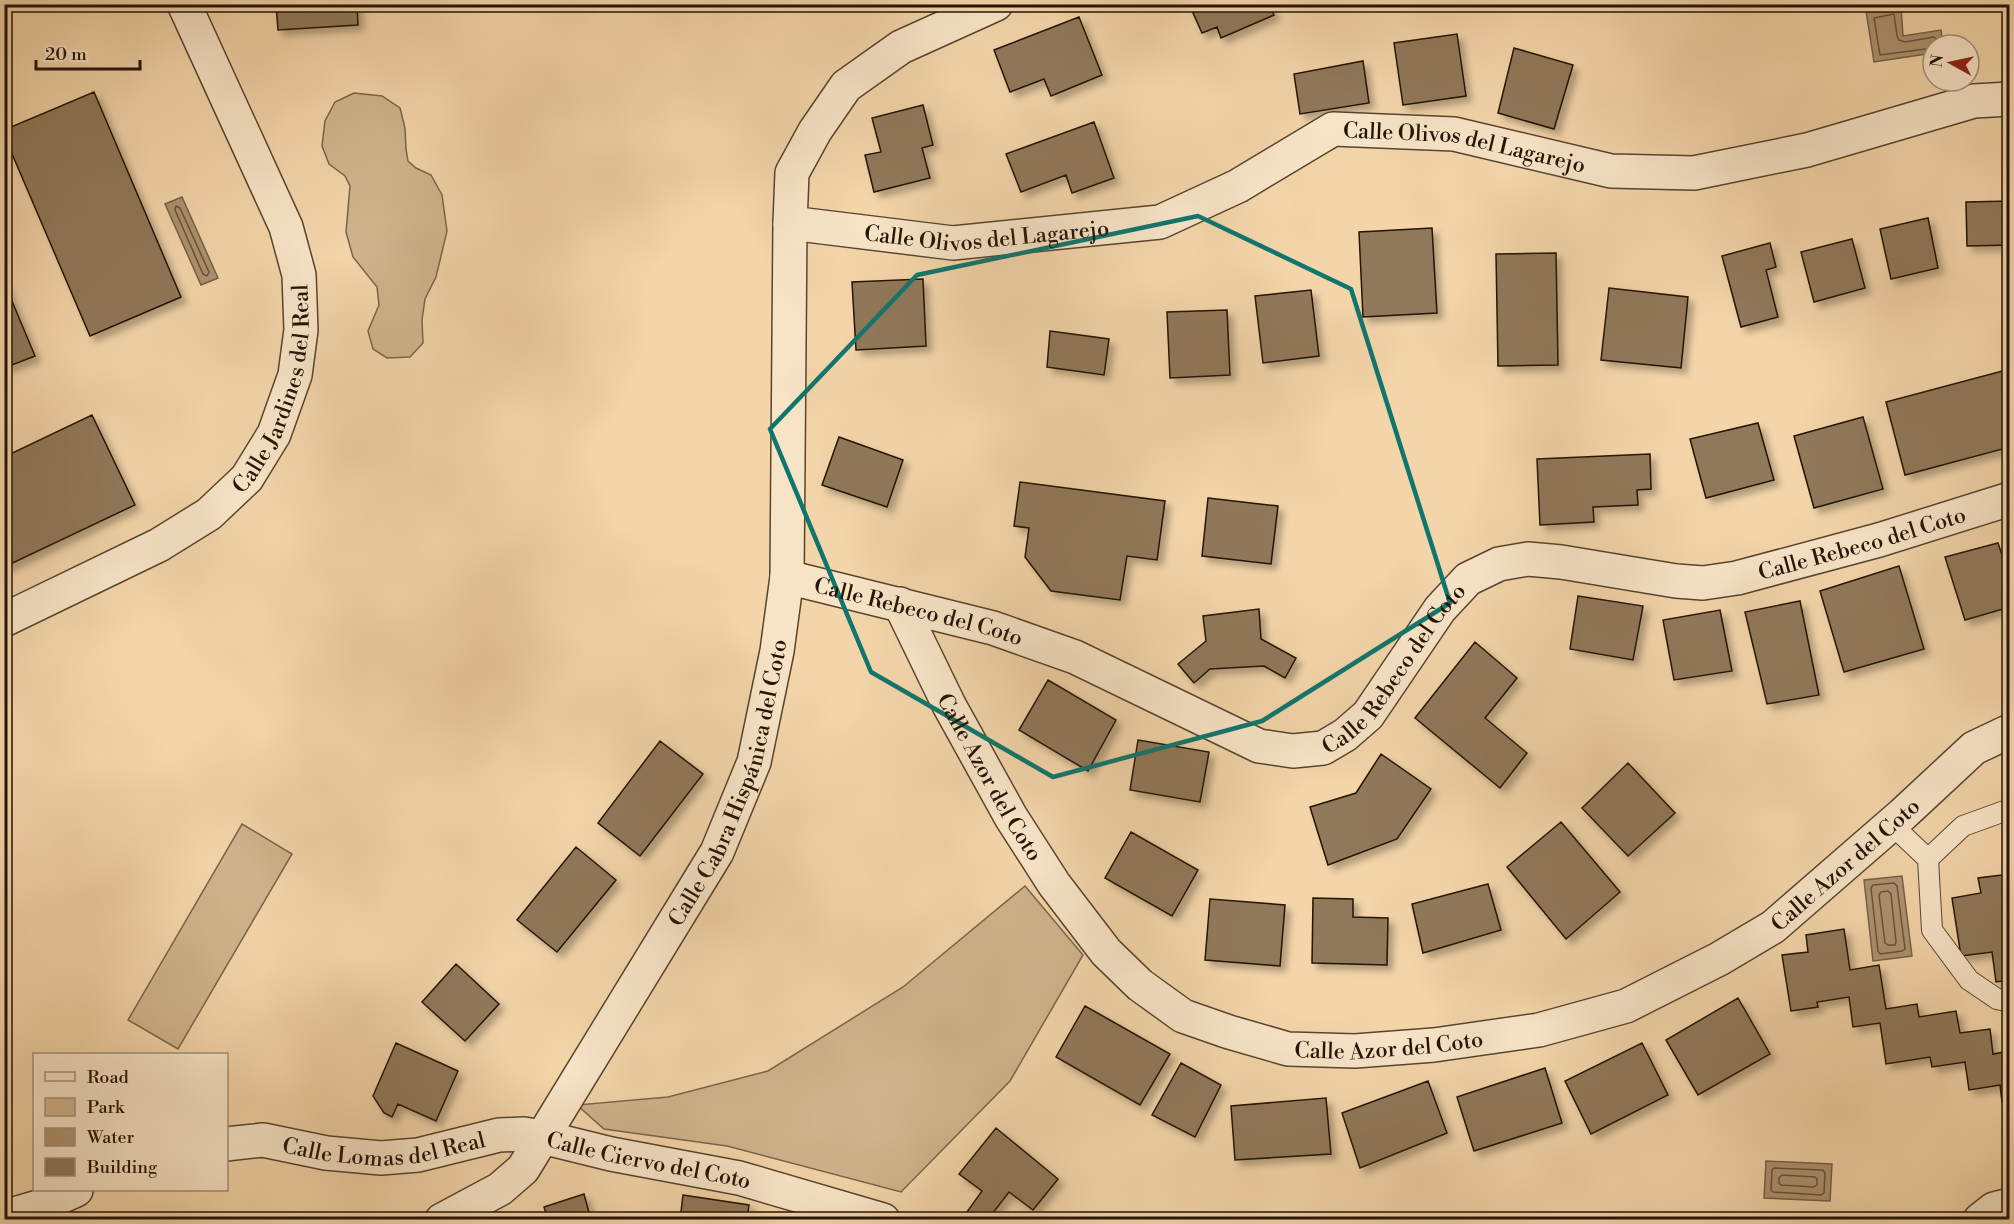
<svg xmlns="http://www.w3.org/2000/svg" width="2014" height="1224" font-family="'Libre Bodoni',serif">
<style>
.green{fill:#d0b48d;stroke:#7a6449;stroke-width:1.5}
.water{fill:#ad9371;stroke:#776046;stroke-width:1.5}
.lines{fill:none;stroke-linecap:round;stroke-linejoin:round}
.shore{stroke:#69533b;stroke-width:1.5}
.building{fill:#90785a;stroke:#251305;stroke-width:1.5;filter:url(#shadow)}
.service-casing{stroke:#58442e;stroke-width:22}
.minor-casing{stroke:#58442e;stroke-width:36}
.service{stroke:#f7e4c7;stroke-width:20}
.minor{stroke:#f7e4c7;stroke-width:33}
.marked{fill:none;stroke:#0f766e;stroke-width:4.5;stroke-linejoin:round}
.labels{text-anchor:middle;stroke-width:4.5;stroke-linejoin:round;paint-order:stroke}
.street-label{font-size:22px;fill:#251305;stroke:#f7e4c7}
</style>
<defs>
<filter id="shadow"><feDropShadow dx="5.5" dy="5.5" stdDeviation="3" flood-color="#0004"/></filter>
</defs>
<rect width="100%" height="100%" fill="#f3d5a9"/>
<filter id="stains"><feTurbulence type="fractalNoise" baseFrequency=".00333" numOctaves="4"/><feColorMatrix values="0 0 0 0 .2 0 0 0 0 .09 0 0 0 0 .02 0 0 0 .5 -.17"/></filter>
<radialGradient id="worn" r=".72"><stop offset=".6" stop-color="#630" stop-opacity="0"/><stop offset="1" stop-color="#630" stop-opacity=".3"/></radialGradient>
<path class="green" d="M 354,93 L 382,96 L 400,108 L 405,128 L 406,149 L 408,161 L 416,168 L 431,175 L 442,195 L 447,231 L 436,277 L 425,299 L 422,320 L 423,343 L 410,357 L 387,358 L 373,349 L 368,331 L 379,305 L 377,287 L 353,257 L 346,232 L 350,186 L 345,176 L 329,164 L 322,146 L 325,121 L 335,102 Z
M 242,824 L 292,854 L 178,1049 L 128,1020 Z
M 1025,886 L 1083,955 L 1010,1081 L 901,1192 L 727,1146 L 604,1129 L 577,1105 L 668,1097 L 768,1071 L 903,987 Z"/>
<path class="water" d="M 1901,6 L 1903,36 L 1941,30 L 1943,45 L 1933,45 L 1933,53 L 1874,62 L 1866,11 Z
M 182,197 L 218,278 L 201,285 L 165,204 Z
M 1902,876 L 1912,956 L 1873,961 L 1864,880 Z
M 1766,1161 L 1832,1164 L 1830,1201 L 1764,1198 Z"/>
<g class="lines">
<path class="shore" d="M 1933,48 L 1880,55 L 1874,18 L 1894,14 L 1897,36 L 1899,40 L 1905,42 L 1934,37 L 1936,39 L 1937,45
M 176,206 L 180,208 L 209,272 L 207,276 L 203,274 L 175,210 Z
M 1894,883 L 1897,886 L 1905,949 L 1902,951 L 1880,954 L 1878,951 L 1871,888 L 1873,885 Z
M 1888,891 L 1891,894 L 1896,942 L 1895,945 L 1888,945 L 1885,943 L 1879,895 L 1881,892 Z
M 1774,1168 L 1823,1170 L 1825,1173 L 1824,1193 L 1821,1195 L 1773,1192 L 1771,1190 L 1772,1170 Z
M 1782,1175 L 1815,1177 L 1817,1179 L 1817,1185 L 1814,1187 L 1781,1185 L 1779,1183 L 1779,1178 Z"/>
</g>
<path class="building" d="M 276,4 L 357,4 L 358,25 L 278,30 Z
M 1189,4 L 1269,4 L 1274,15 L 1221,38 L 1217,27 L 1202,33 Z
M 1079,17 L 1102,75 L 1051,96 L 1044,79 L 1010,92 L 994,50 Z
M 1457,34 L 1466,96 L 1403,105 L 1394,43 Z
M 1514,48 L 1573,65 L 1554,129 L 1498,113 Z
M 1363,61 L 1369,103 L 1300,114 L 1294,74 Z
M 94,92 L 181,297 L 90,336 L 4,135 L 4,130 Z
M 923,105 L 933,145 L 922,148 L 930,178 L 874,192 L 865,155 L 881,152 L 872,118 Z
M 1094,122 L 1114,178 L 1072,193 L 1066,175 L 1021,192 L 1006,154 Z
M 2010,201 L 2010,245 L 1967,246 L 1966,202 Z
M 1928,218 L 1938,268 L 1891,279 L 1880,229 Z
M 1432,228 L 1437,313 L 1363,317 L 1359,232 Z
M 1852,239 L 1865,288 L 1814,302 L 1801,252 Z
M 1770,243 L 1776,267 L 1766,270 L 1778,317 L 1741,327 L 1722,256 Z
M 1556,253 L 1558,365 L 1498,366 L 1496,254 Z
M 923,279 L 926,346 L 856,350 L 852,282 Z
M 4,282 L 35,356 L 4,368 Z
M 1609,288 L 1688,297 L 1681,368 L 1601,360 Z
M 1311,290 L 1319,356 L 1263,363 L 1255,296 Z
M 1227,310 L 1230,375 L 1170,378 L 1167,312 Z
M 1050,331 L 1109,339 L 1104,375 L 1047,367 Z
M 2010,369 L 2010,447 L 1905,475 L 1886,402 Z
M 92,415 L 135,505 L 4,567 L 4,457 Z
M 1863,417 L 1883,489 L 1814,508 L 1794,436 Z
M 1758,423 L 1774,480 L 1706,498 L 1690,439 Z
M 839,437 L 903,460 L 887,507 L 822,485 Z
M 1650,454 L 1651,489 L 1637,490 L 1638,505 L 1593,507 L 1594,522 L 1540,525 L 1537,459 Z
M 1020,482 L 1165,501 L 1157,560 L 1127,556 L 1120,600 L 1051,591 L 1025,557 L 1029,528 L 1014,526 Z
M 1208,498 L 1278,506 L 1271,564 L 1202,556 Z
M 1998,543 L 2010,579 L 2010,607 L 1965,620 L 1945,557 Z
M 1899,566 L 1924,649 L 1844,672 L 1820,591 Z
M 1578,596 L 1643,606 L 1633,660 L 1570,649 Z
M 1800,601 L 1819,695 L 1767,704 L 1745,612 Z
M 1259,609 L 1261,639 L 1296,658 L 1285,678 L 1264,666 L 1210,669 L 1194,683 L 1178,664 L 1206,641 L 1203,616 Z
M 1720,610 L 1732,671 L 1674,680 L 1663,620 Z
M 1475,642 L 1517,678 L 1485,718 L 1527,753 L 1500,788 L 1415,718 Z
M 1048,680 L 1116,720 L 1088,771 L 1019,730 Z
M 1138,740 L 1209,752 L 1200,802 L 1130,790 Z
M 660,741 L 703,774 L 640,856 L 598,823 Z
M 1381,754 L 1431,789 L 1397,839 L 1328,865 L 1310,807 L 1356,793 Z
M 1628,763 L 1675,813 L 1628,856 L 1582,808 Z
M 1561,822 L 1620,892 L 1566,939 L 1507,867 Z
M 1131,832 L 1198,870 L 1172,916 L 1105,878 Z
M 576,847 L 616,880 L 557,952 L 517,920 Z
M 2010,874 L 2010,980 L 1996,982 L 1992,952 L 1961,956 L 1952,898 L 1981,893 L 1978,878 Z
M 1488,884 L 1501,930 L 1423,953 L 1412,904 Z
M 1313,898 L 1353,899 L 1353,917 L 1388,918 L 1387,965 L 1312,963 Z
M 1210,899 L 1285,905 L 1280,966 L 1205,960 Z
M 1844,929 L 1850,970 L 1879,965 L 1886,1009 L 1917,1004 L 1919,1017 L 1956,1011 L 1960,1033 L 1990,1029 L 1993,1054 L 2010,1051 L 2010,1101 L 2002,1102 L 2000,1085 L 1969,1090 L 1965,1062 L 1932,1067 L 1930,1057 L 1886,1064 L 1880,1023 L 1853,1027 L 1849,997 L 1817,1002 L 1818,1007 L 1791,1011 L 1782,955 L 1808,952 L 1806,935 Z
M 456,964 L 499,1004 L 465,1041 L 422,1002 Z
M 1738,998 L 1770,1054 L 1698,1095 L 1666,1040 Z
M 1085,1006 L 1170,1054 L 1140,1105 L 1056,1057 Z
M 396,1043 L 458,1071 L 436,1121 L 398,1104 L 392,1117 L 384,1113 L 373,1096 Z
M 1642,1043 L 1668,1095 L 1591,1134 L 1565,1081 Z
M 1181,1063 L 1221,1085 L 1195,1137 L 1152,1115 Z
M 1545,1068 L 1562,1123 L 1474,1151 L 1457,1097 Z
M 1428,1081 L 1447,1133 L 1360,1168 L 1342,1113 Z
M 1326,1098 L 1331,1154 L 1235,1160 L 1231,1106 Z
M 996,1128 L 1058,1179 L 1033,1210 L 1009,1192 L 992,1214 L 1000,1220 L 969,1220 L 964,1216 L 982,1191 L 959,1174 Z
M 584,1194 L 591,1220 L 548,1220 L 544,1207 Z
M 683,1195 L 749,1205 L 747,1220 L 680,1220 Z"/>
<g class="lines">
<defs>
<path id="service" d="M 1891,824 L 1928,859 L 1932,930 L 1969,980 L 1997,999 L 2010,1002
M 1928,859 L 1963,826 L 2010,809"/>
<g id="minor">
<path id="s1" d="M 790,223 L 953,243 L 1160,222 L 1238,186 L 1333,129 L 1454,134 L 1611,171 L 1694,173 L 1807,150 L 1974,101 L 2010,99"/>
<path id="s2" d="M 787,577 L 993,628 L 1075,657 L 1259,746 L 1293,751 L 1323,748 L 1345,735 L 1368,715 L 1440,609 L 1468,579 L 1499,564 L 1528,559 L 1561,562 L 1676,581 L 1703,583 L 1737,578 L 1879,540 L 2010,499"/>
<path id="s3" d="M 900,604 L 949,705 L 1011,817 L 1054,884 L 1106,952 L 1140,985 L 1183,1016 L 1229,1032 L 1288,1049 L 1355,1051 L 1434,1045 L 1539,1030 L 1626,1006 L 1719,959 L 1773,927 L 1903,814 L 1974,748 L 2010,731"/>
<path id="s4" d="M 4,620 L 159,545 L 209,514 L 247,478 L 274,434 L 295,375 L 301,330 L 299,275 L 286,227 L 184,4"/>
<path id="s5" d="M 226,1144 L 263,1140 L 326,1153 L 381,1158 L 418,1155 L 499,1135 L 524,1134 L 542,1137 L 611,1154 L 739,1178 L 883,1220"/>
<path d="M 4,1217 L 38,1207 L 76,1190"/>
<path id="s6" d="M 442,1220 L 500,1189 L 523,1169 L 717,852 L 754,762 L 777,651 L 787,577 L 790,223 L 792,173 L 815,131 L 846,86 L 901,47 L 996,4"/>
<path d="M 1980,1220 L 1994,1209 L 2010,1205"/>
</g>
</defs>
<use href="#service" class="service-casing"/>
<use href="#minor" class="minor-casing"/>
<use href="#service" class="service"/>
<use href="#minor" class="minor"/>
</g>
<path class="marked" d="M 1198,216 L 1351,289 L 1450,603 L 1262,721 L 1053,777 L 871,672 L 770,429 L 917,275 Z"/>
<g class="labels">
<g class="street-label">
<text dy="8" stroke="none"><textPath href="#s1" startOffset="702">Calle Olivos del Lagarejo</textPath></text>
<text dy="8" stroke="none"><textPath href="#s1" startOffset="198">Calle Olivos del Lagarejo</textPath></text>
<text dy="8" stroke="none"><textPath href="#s4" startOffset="378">Calle Jardines del Real</textPath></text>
<text dy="8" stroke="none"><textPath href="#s2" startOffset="1198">Calle Rebeco del Coto</textPath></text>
<text dy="8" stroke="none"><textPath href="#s2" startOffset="136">Calle Rebeco del Coto</textPath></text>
<text dy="8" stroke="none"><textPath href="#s2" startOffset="676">Calle Rebeco del Coto</textPath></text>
<text dy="8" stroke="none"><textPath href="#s3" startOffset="195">Calle Azor del Coto</textPath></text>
<text dy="8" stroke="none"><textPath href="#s6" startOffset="537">Calle Cabra Hispánica del Coto</textPath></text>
<text dy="8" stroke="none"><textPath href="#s3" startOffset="1221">Calle Azor del Coto</textPath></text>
<text dy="8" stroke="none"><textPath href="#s3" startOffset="717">Calle Azor del Coto</textPath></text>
<text dy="8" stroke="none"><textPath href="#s5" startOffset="160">Calle Lomas del Real</textPath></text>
<text dy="8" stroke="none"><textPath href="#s5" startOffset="430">Calle Ciervo del Coto</textPath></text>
</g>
</g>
<rect width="2014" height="1224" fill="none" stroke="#f3d5a9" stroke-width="24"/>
<rect x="6" y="6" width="2002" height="1212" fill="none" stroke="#251305" stroke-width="3"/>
<rect x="12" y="12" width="1990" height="1200" fill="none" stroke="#251305" stroke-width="1.5"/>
<rect x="33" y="1053" width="195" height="138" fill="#f7e4c7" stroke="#a39079" stroke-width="1.5"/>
<rect x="45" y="1072" width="30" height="9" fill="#f7e4c7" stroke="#a39079" stroke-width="1.5"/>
<text x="87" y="1083" font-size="18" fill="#251305">Road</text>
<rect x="45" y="1098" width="30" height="18" fill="#d0b48d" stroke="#a39079" stroke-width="1.5"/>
<text x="87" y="1113" font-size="18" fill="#251305">Park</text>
<rect x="45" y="1128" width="30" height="18" fill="#ad9371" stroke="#a39079" stroke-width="1.5"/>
<text x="87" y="1143" font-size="18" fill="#251305">Water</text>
<rect x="45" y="1158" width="30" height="18" fill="#90785a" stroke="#a39079" stroke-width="1.5"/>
<text x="87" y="1173" font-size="18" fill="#251305">Building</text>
<g transform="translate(1951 63) rotate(278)"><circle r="28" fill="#f7e4c7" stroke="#a39079" stroke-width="1.5"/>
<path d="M0-4.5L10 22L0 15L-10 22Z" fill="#8f2418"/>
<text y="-9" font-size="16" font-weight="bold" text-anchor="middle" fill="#251305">N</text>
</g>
<path d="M36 60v9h104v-9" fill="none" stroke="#251305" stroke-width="3"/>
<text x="45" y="60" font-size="18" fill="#251305" stroke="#f7e4c7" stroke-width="4.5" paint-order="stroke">20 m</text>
<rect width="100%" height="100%" filter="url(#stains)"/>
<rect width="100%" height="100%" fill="url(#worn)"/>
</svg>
